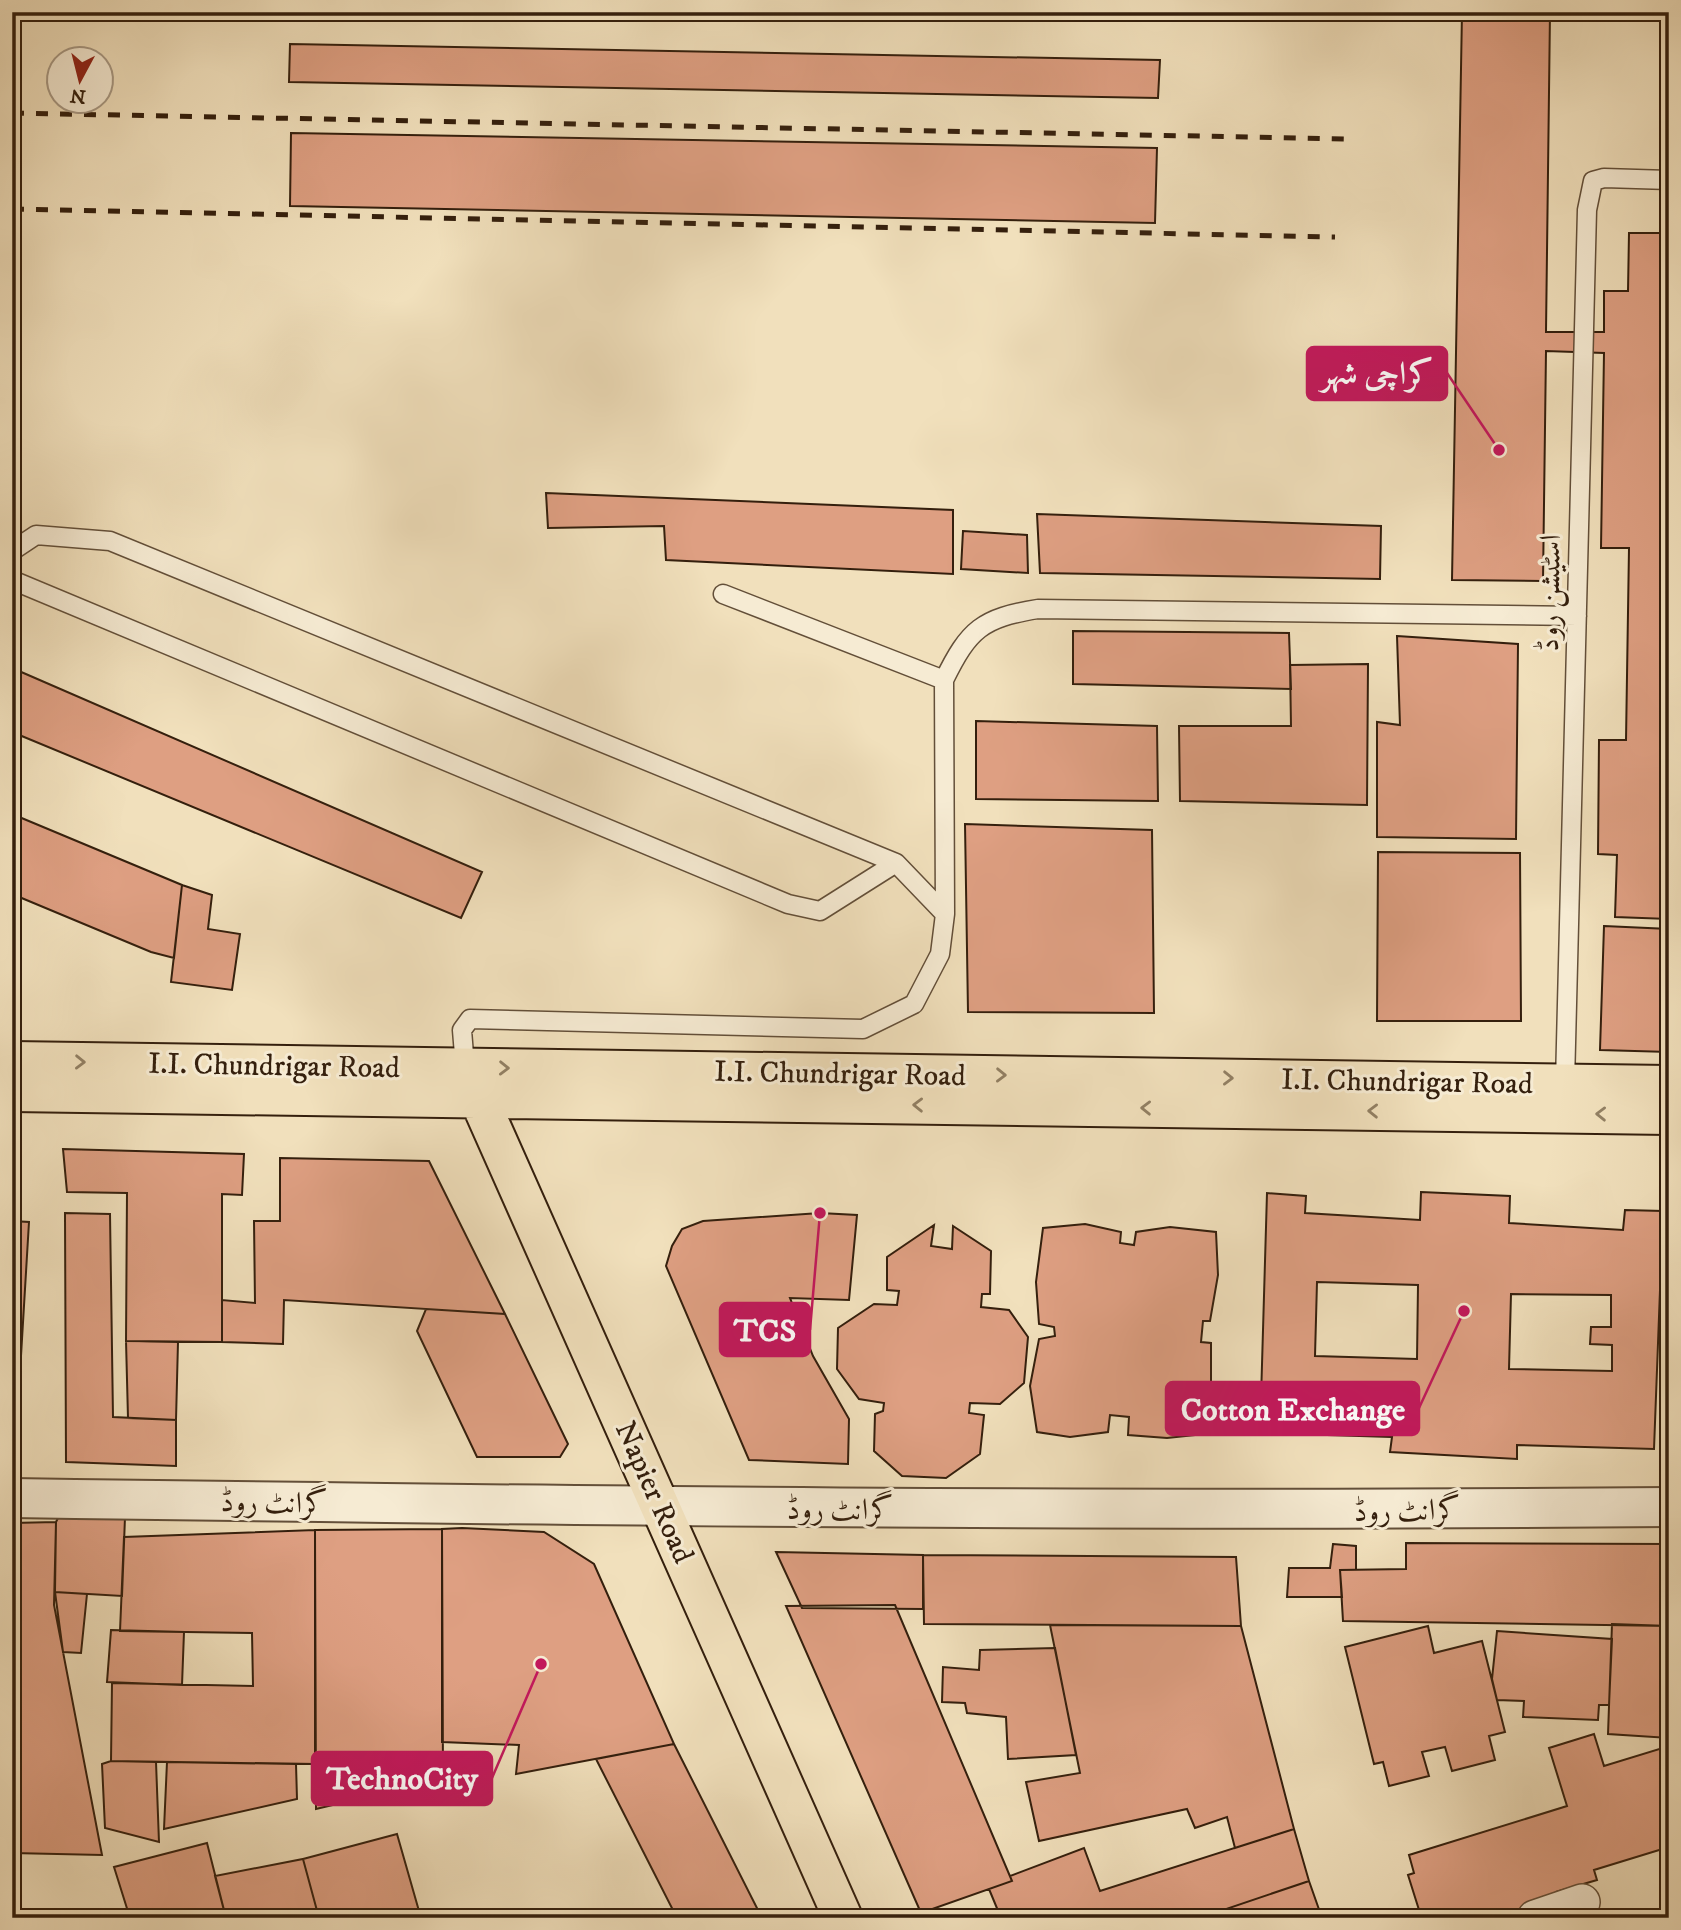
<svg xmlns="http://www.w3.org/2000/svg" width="1681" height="1930" font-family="'IM FELL DW Pica',Amiri,serif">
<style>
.building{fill:#de9f82;stroke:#341f0d;stroke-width:2;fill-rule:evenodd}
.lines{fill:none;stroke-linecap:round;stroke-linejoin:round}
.service-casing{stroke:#634f39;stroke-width:21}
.minor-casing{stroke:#634f39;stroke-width:38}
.tertiary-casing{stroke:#634f39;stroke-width:42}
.primary-casing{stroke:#341f0d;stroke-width:42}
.service{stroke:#f6ebd3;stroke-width:18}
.minor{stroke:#f6ebd3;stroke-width:35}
.tertiary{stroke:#f6ebd3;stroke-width:38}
.primary{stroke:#f1e0bc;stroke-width:38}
.rail{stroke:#341f0d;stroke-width:5;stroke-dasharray:12 12;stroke-linecap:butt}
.oneway{stroke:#928064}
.labels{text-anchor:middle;stroke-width:6;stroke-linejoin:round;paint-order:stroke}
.street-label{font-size:30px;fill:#341f0d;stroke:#f6ebd3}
.leader{fill:none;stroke:#c2185b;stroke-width:2.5}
.callout-dot{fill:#c2185b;stroke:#f6ebd3;stroke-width:2.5}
.callout{fill:#c2185b;stroke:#c2185b;stroke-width:2.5}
.callout-label{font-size:32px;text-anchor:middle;font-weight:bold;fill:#fff}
</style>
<rect width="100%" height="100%" fill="#f1e0bc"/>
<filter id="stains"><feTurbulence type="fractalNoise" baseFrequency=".00286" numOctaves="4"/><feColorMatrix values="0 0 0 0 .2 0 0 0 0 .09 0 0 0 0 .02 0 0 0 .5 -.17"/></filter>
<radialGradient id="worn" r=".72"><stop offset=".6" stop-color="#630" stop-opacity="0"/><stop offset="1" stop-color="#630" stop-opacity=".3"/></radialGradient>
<path class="building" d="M 1462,12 L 1550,12 L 1546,332 L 1604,332 L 1604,291 L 1628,291 L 1629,233 L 1669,233 L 1669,919 L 1615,917 L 1617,855 L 1598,854 L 1599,740 L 1626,740 L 1629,548 L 1601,548 L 1604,353 L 1546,351 L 1543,581 L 1452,580 Z
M 290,44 L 1160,60 L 1158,98 L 289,82 Z
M 291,133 L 1157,148 L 1155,223 L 290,206 Z
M 546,493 L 953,510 L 953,574 L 666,560 L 664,526 L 548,528 Z
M 1037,514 L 1381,526 L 1380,579 L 1040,573 Z
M 963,531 L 1027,535 L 1028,573 L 961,569 Z
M 1073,631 L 1289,633 L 1291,689 L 1073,684 Z
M 1397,636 L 1518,644 L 1516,839 L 1377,837 L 1377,722 L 1400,725 Z
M 1368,664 L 1367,805 L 1180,801 L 1179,726 L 1291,726 L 1290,665 Z
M 12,668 L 482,872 L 461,918 L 12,732 Z
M 976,721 L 1157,726 L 1158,801 L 976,799 Z
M 12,814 L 182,885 L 174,958 L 151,952 L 12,894 Z
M 965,824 L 1152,830 L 1154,1013 L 968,1012 Z
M 1378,852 L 1520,853 L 1521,1021 L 1377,1021 Z
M 182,885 L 212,895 L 208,929 L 240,934 L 232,990 L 171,982 Z
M 1604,926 L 1669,929 L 1669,1052 L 1600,1050 Z
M 63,1149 L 244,1154 L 242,1195 L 222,1194 L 222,1342 L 126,1341 L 127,1193 L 67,1192 Z
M 280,1158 L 429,1161 L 505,1314 L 284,1300 L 283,1344 L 222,1342 L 222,1300 L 255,1303 L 254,1221 L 280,1221 Z
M 1421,1192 L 1510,1196 L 1509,1223 L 1623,1230 L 1625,1210 L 1663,1211 L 1654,1449 L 1517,1445 L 1517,1459 L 1390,1452 L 1392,1437 L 1260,1433 L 1267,1193 L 1306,1196 L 1305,1213 L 1420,1220 ZM 1317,1282 L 1418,1285 L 1417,1359 L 1315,1356 ZM 1511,1294 L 1611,1295 L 1611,1327 L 1591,1327 L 1590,1344 L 1612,1345 L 1612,1371 L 1509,1369 Z
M 65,1213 L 110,1214 L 113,1417 L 176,1420 L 176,1466 L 66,1462 Z
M 820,1213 L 857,1215 L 849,1300 L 790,1298 L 813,1356 L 849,1419 L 848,1464 L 749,1460 L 666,1266 L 672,1246 L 682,1229 L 703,1221 Z
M 12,1221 L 29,1222 L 14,1473 L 12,1473 Z
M 1085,1224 L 1121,1232 L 1120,1243 L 1134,1245 L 1136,1232 L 1170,1227 L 1216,1232 L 1218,1275 L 1210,1321 L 1203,1321 L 1201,1342 L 1211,1343 L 1211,1390 L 1204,1434 L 1167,1438 L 1128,1435 L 1129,1417 L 1110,1415 L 1108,1432 L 1070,1437 L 1037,1432 L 1030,1386 L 1039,1339 L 1055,1336 L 1054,1327 L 1039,1324 L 1036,1282 L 1043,1228 Z
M 934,1225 L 931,1246 L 952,1249 L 953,1226 L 991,1251 L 990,1294 L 982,1294 L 981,1307 L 1009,1310 L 1028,1337 L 1024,1383 L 1000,1404 L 970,1403 L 969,1413 L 984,1415 L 980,1454 L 946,1478 L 902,1476 L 874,1451 L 875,1414 L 883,1411 L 884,1403 L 859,1399 L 837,1369 L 838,1328 L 874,1304 L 897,1305 L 899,1291 L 887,1290 L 887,1257 Z
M 426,1309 L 505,1314 L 568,1444 L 560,1457 L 477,1457 L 417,1331 Z
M 126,1341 L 178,1342 L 176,1420 L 128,1418 Z
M 59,1516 L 125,1517 L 122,1596 L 55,1592 L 56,1522 Z
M 56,1522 L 54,1605 L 102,1855 L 12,1853 L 12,1523 Z
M 462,1528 L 544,1532 L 594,1564 L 674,1744 L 516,1774 L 519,1745 L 442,1742 L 442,1529 Z
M 442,1529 L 443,1779 L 316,1809 L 315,1530 Z
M 315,1530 L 315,1764 L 111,1761 L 112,1683 L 253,1686 L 252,1633 L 120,1631 L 124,1537 Z
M 1406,1543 L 1669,1544 L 1669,1626 L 1343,1621 L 1340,1570 L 1406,1569 Z
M 1333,1544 L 1356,1546 L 1356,1570 L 1340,1570 L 1342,1597 L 1287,1597 L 1289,1568 L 1330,1568 Z
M 776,1552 L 923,1555 L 923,1609 L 802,1608 Z
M 923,1555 L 1236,1557 L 1241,1626 L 924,1624 Z
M 55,1592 L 87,1594 L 81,1653 L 63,1652 Z
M 895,1605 L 1012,1881 L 921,1913 L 786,1606 Z
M 1612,1624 L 1669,1626 L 1669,1738 L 1608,1734 Z
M 1050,1625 L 1241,1626 L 1294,1829 L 1235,1848 L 1227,1817 L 1195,1828 L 1187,1809 L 1039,1841 L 1026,1782 L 1080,1773 Z
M 1428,1626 L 1434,1653 L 1482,1641 L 1505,1732 L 1489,1736 L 1495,1760 L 1452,1771 L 1445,1747 L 1422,1752 L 1429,1776 L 1389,1786 L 1383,1762 L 1374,1764 L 1345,1647 Z
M 111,1630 L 184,1632 L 182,1685 L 107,1682 Z
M 1497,1631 L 1612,1639 L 1609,1705 L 1599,1705 L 1598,1720 L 1523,1717 L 1524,1701 L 1497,1700 L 1492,1679 Z
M 1055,1648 L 1076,1755 L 1008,1759 L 1006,1717 L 967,1713 L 965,1703 L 942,1702 L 943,1667 L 979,1670 L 980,1650 Z
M 1594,1734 L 1604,1766 L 1669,1746 L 1669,1847 L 1594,1870 L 1597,1880 L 1556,1892 L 1560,1903 L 1511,1918 L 1431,1918 L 1429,1911 L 1420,1913 L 1408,1875 L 1414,1873 L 1409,1855 L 1567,1806 L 1549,1748 Z
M 674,1744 L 762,1918 L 677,1918 L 596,1759 Z
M 111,1761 L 156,1762 L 159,1842 L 105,1828 L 102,1764 Z
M 167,1762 L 296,1764 L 297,1799 L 164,1829 Z
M 1294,1829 L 1309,1881 L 1223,1910 L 1226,1918 L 1001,1918 L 989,1889 L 1012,1881 L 1010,1876 L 1084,1848 L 1100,1891 Z
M 397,1834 L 421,1918 L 319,1918 L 303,1859 Z
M 207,1843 L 226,1918 L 130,1918 L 114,1867 Z
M 303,1859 L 319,1918 L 226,1918 L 215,1876 Z
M 1309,1881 L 1322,1918 L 1226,1918 L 1223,1910 Z
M 1669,1909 L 1669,1918 L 1639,1918 Z"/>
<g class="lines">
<defs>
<path id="service" d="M 12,551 L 36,535 L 110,541 L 896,863 L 945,914
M 12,580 L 788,904 L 820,911 L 896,863
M 723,594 L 944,680
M 465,1067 L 462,1030 L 470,1019 L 863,1029 L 914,1004 L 940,954 L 945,914 L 944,680 C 969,629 982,618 1038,609 L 1577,616
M 1565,1083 L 1587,210 L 1593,181 L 1604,178 L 1669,180"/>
<path id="minor" d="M 1535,1918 L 1582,1902"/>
<path id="tertiary" d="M 12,1498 C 565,1506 1116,1512 1669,1507"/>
<path id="primary" d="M 12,1061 L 1669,1085
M 470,1079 L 843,1918
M 12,1092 L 1669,1115"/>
</defs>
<use href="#service" class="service-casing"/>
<use href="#minor" class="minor-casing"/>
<use href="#tertiary" class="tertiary-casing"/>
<use href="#primary" class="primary-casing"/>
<use href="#service" class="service"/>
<use href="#minor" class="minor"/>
<use href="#tertiary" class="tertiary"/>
<use href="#primary" class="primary"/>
<path class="rail" d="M 12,19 L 78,12
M 12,113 L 1349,139
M 12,209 L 1335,237"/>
</g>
<defs><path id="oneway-chevron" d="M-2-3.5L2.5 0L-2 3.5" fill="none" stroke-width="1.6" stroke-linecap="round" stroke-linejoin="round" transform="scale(1.75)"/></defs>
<g class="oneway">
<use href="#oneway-chevron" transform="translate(80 1062) rotate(1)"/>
<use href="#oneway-chevron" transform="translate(504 1068) rotate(1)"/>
<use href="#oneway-chevron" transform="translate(1001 1075) rotate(1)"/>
<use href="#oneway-chevron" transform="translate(1228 1078) rotate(1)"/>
<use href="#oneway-chevron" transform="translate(918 1105) rotate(-179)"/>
<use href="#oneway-chevron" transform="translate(1146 1108) rotate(-179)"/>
<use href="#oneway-chevron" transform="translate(1373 1111) rotate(-179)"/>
<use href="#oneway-chevron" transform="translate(1601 1114) rotate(-179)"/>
</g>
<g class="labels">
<g class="street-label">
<text transform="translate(1549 593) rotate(-89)" y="10">اسٹیشن روڈ</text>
<text transform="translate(274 1065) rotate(1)" y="10">I.I. Chundrigar Road</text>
<text transform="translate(840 1073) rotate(1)" y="10">I.I. Chundrigar Road</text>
<text transform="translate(1407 1081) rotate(1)" y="10">I.I. Chundrigar Road</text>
<text transform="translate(655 1492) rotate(66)" y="10">Napier Road</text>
<text transform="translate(274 1502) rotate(1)" y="10">گرانٹ روڈ</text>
<text x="840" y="1519">گرانٹ روڈ</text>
<text transform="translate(1407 1510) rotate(-1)" y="10">گرانٹ روڈ</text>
</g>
</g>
<path class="leader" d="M1499 450L1447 373M820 1213L810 1330M1464 1311L1419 1408M541 1664L492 1778"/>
<g class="callout-dot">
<circle cx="1499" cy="450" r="7"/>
<circle cx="820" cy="1213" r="7"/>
<circle cx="1464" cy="1311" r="7"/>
<circle cx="541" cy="1664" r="7"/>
</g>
<g class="callout">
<rect x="1307" y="347" width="140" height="53" rx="7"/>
<rect x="720" y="1303" width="90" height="53" rx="7"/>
<rect x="1166" y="1382" width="253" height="53" rx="7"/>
<rect x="312" y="1752" width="180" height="53" rx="7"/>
</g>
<g class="callout-label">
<text x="1377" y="384">کراچی شہر</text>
<text x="765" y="1341">TCS</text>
<text x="1293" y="1420">Cotton Exchange</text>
<text x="402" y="1789">TechnoCity</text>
</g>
<rect width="1681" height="1930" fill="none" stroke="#f1e0bc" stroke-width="42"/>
<rect x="14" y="14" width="1653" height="1902" fill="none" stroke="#341f0d" stroke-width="3.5"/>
<rect x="21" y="21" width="1639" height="1888" fill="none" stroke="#341f0d" stroke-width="2"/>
<g transform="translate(80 80) rotate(187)"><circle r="33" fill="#f6ebd3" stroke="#a89984" stroke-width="2"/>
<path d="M0-5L12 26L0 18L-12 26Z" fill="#8f2418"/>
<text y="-10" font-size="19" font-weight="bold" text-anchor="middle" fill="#341f0d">N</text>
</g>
<rect width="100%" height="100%" filter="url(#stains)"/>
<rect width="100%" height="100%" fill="url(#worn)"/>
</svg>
